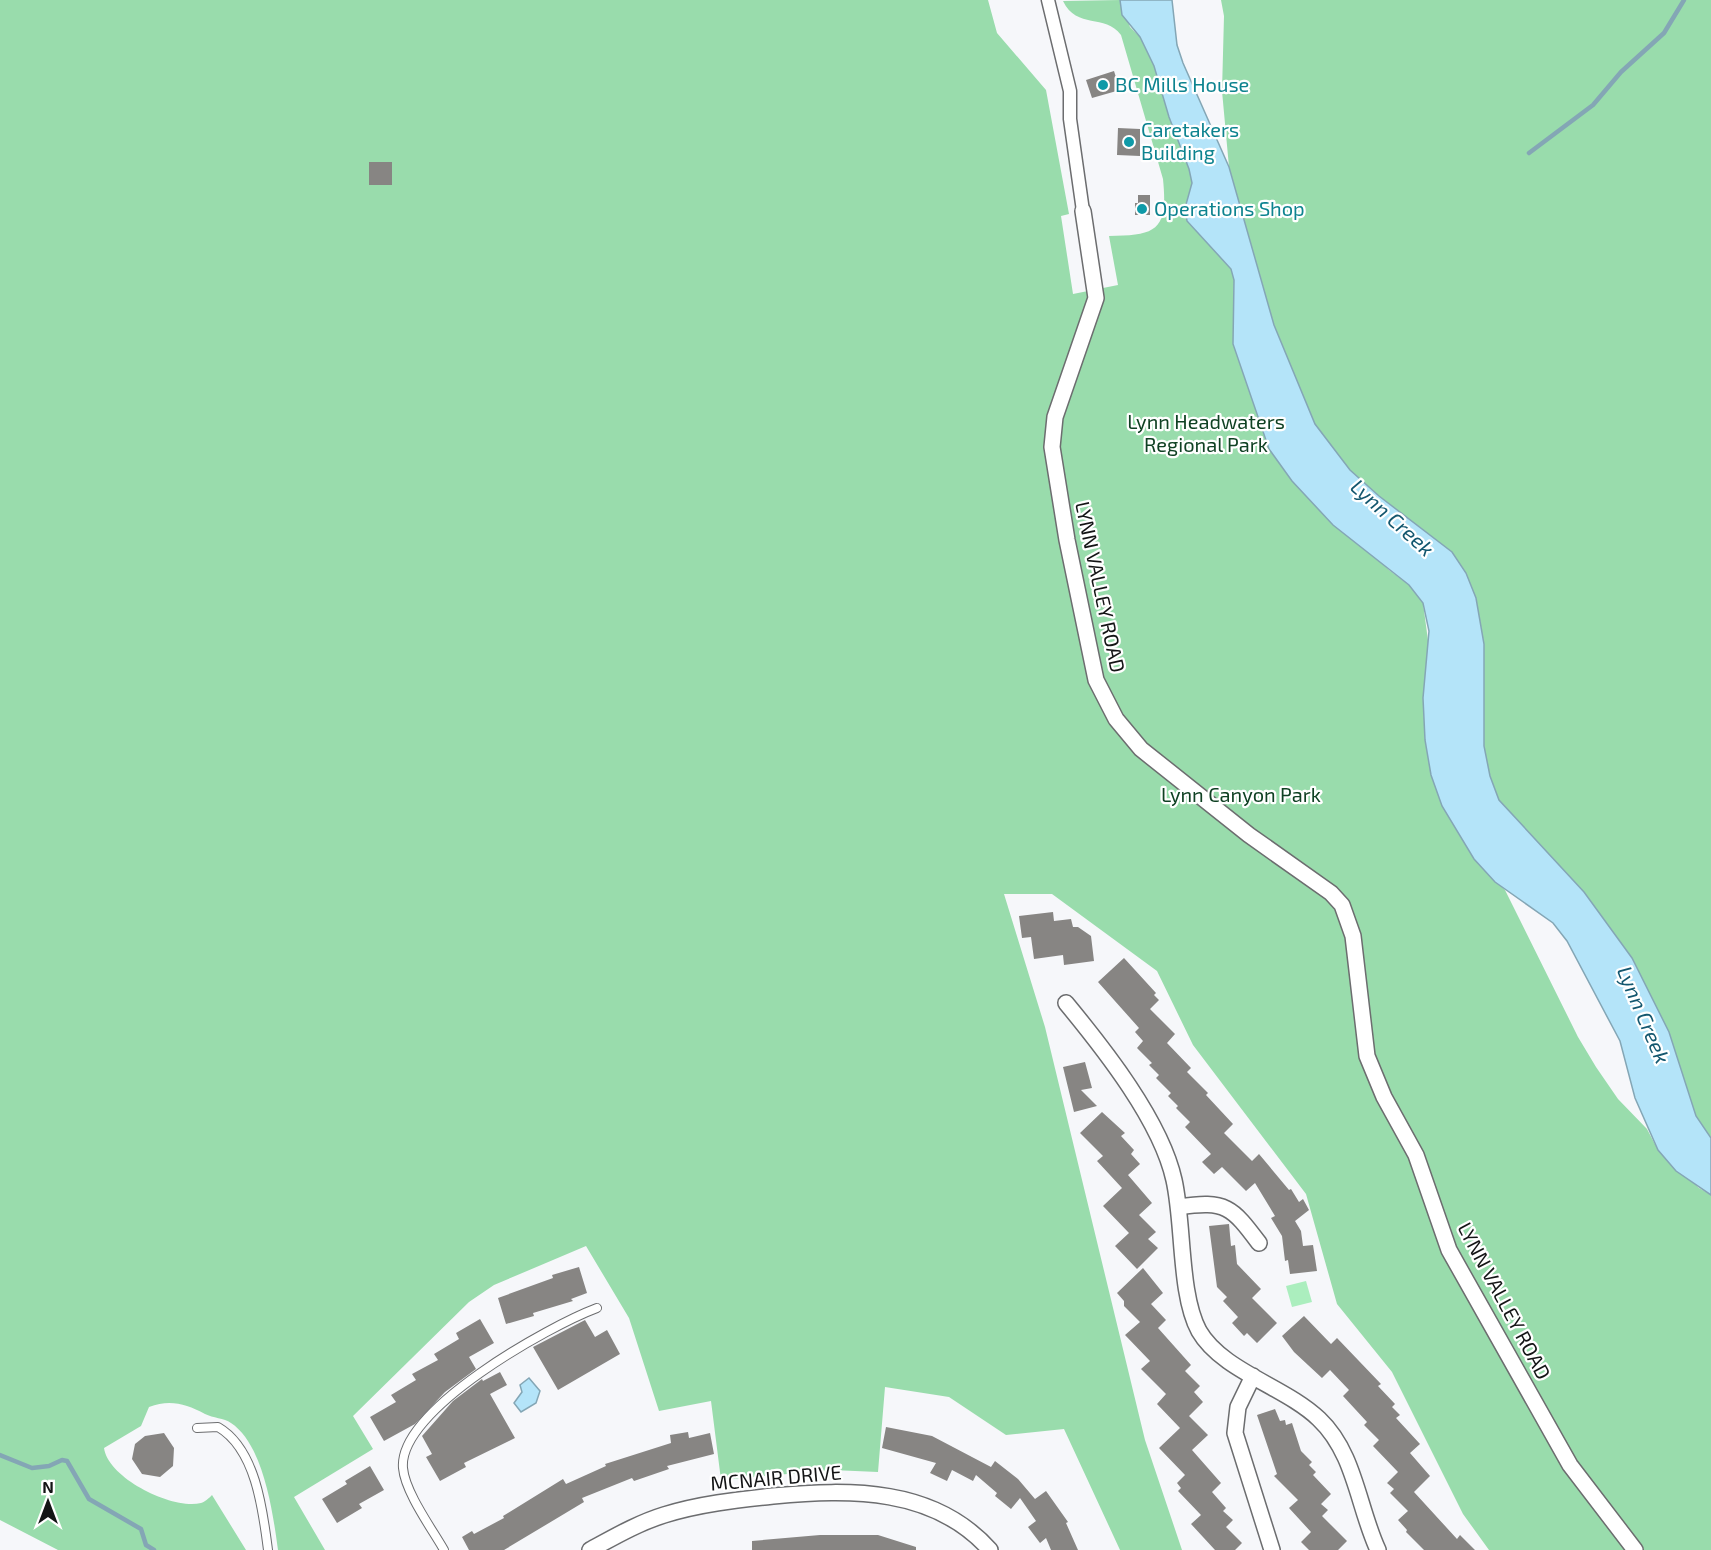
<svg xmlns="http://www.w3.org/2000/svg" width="1711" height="1550" font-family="'Exo 2',sans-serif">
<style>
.green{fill:#abeebe}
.forest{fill:#99dcac}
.water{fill:#b4e4f9;stroke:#84a6b5;stroke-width:1.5}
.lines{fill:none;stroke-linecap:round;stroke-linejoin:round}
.stream{stroke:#84a6b5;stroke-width:4.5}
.building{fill:#878583}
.service-casing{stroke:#6c6d6f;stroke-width:10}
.pedestrian-casing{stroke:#6c6d6f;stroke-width:15}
.minor-casing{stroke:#6c6d6f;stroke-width:18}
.service{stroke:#fff;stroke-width:8}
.pedestrian{stroke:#fff;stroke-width:12}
.minor{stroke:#fff;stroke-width:15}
.culture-dot{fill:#0f9aa8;stroke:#fff;stroke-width:2}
.labels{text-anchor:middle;stroke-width:4.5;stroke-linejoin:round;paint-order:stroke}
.culture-label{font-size:20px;fill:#0d838f;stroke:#fff;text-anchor:start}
.park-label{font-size:20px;fill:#0f4123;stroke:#fff}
.street-label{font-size:20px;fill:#131415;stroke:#fff}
.water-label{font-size:21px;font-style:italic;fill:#13576f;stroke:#fff}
</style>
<rect width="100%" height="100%" fill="#f6f7fa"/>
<path class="green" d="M 1306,1281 L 1312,1302 L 1292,1307 L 1286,1286 Z"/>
<path class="forest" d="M 0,0 L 988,0 L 997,33 L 1046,90 L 1069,214 L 1061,216 L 1073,294 L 1118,285 L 1109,236 C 1158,236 1168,229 1163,179 L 1121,35 C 1105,13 1077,30 1063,1 L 1120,0 L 1130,27 L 1140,37 L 1154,66 L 1169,117 L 1189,169 L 1192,183 L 1185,208 L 1187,221 L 1231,269 L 1234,280 L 1233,344 L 1269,449 L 1292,481 L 1389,570 L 1409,585 L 1423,603 L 1429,648 L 1423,698 L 1425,740 L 1431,775 L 1474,859 L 1505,890 L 1578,1037 L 1596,1067 L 1618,1099 L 1647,1129 L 1658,1150 L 1699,1188 L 1711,1195 L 1711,1550 L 1489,1550 L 1463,1514 L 1392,1372 L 1337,1304 L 1306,1194 L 1193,1045 L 1157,971 L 1052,894 L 1004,894 L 1045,1027 L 1145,1440 L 1182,1550 L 1120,1550 L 1064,1429 L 1006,1435 L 949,1397 L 885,1387 L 878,1472 L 832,1470 L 721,1480 L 711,1401 L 659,1411 L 629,1318 L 586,1246 L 494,1285 L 469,1302 L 353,1416 L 373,1449 L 294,1497 L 325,1550 L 278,1550 C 273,1514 264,1445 231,1423 C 224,1418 213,1418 205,1414 C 186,1404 170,1399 149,1407 L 141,1426 L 104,1448 C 108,1478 172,1510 201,1503 C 205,1502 209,1498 212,1495 L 246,1550 L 58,1550 L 0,1520 Z
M 1221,0 L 1711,0 L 1711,1138 L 1696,1116 L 1651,996 L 1632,958 L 1584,892 L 1499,800 L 1489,776 L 1484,746 L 1484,644 L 1476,598 L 1452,552 L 1379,496 L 1350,470 L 1315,424 L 1290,367 L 1274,325 L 1229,167 L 1222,91 L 1224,16 Z"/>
<path class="water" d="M 1120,0 L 1172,0 L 1177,45 L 1183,63 L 1229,167 L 1274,325 L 1315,424 L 1350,470 L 1379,496 L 1452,552 L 1466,573 L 1476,598 L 1484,644 L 1484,746 L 1490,776 L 1499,800 L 1584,892 L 1632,958 L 1669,1032 L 1696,1116 L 1711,1138 L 1711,1195 L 1676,1171 L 1658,1150 L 1635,1098 L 1620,1041 L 1567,941 L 1553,923 L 1495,882 L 1474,859 L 1442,806 L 1431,775 L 1425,740 L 1423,698 L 1429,631 L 1423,603 L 1409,585 L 1333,525 L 1292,481 L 1269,449 L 1233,344 L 1234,280 L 1231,269 L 1187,221 L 1185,208 L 1192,183 L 1189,169 L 1169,117 L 1154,66 L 1140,37 L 1122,15 Z
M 529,1378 L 540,1391 L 536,1403 L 521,1412 L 514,1403 L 522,1392 L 520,1385 Z"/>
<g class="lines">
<path class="stream" d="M 1529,153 L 1593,105 L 1621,72 L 1664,33 L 1684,0
M 0,1455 L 32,1468 L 49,1466 L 62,1460 L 67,1461 L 89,1499 L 141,1529 L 146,1545 L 154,1550"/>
</g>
<path class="building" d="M 1114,71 L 1120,90 L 1092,98 L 1086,80 Z
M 1118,128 L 1140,129 L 1140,156 L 1117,155 Z
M 369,162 L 392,162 L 392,185 L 369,185 Z
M 1138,195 L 1150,195 L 1150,215 L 1135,215 L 1135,203 L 1138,203 Z
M 1053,912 L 1054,921 L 1071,919 L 1073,927 L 1078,927 L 1091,936 L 1094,961 L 1064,965 L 1063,955 L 1034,959 L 1031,937 L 1022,938 L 1019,916 Z
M 1124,958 L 1156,993 L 1154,995 L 1159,1000 L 1150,1009 L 1175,1034 L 1167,1043 L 1191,1068 L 1187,1072 L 1208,1093 L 1206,1095 L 1233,1124 L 1224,1133 L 1252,1161 L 1259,1154 L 1289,1190 L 1291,1189 L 1299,1202 L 1303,1199 L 1309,1210 L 1295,1221 L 1301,1231 L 1303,1246 L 1313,1245 L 1317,1271 L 1290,1274 L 1288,1260 L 1285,1261 L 1282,1236 L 1271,1218 L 1275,1216 L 1255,1183 L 1246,1191 L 1222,1167 L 1214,1174 L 1202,1162 L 1211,1154 L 1185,1127 L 1190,1122 L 1176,1108 L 1178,1106 L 1168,1096 L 1171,1093 L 1156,1078 L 1159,1075 L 1149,1065 L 1152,1063 L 1137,1048 L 1143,1041 L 1135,1032 L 1139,1028 L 1098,982 Z
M 1085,1062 L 1092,1088 L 1081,1090 L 1097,1106 L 1074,1112 L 1063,1067 Z
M 1102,1112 L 1125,1133 L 1121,1136 L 1134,1150 L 1131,1154 L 1140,1164 L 1128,1175 L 1152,1203 L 1139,1215 L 1156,1232 L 1148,1239 L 1158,1248 L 1137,1269 L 1115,1246 L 1129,1233 L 1103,1206 L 1122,1188 L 1097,1161 L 1103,1156 L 1080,1133 Z
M 1229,1224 L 1231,1246 L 1235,1245 L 1237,1264 L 1261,1289 L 1252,1298 L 1277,1323 L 1257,1343 L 1247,1333 L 1244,1336 L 1232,1323 L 1238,1317 L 1223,1301 L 1227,1297 L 1217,1287 L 1209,1226 Z
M 579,1267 L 587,1293 L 571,1299 L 573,1301 L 533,1313 L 534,1316 L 506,1324 L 498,1298 L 553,1278 L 552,1275 Z
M 1143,1268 L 1163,1293 L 1151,1304 L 1166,1320 L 1158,1328 L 1191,1365 L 1185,1371 L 1200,1386 L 1194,1392 L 1203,1402 L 1189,1416 L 1208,1435 L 1192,1450 L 1221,1483 L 1212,1492 L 1226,1508 L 1223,1511 L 1233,1520 L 1226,1527 L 1242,1543 L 1235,1550 L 1215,1550 L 1191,1524 L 1201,1515 L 1178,1491 L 1181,1488 L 1177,1483 L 1185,1475 L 1159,1448 L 1180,1428 L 1157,1404 L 1166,1394 L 1141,1369 L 1150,1361 L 1125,1335 L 1140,1322 L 1124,1306 L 1124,1301 L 1117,1293 Z
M 1304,1316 L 1331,1344 L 1337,1338 L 1381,1384 L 1378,1386 L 1395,1404 L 1392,1407 L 1400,1415 L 1396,1418 L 1420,1444 L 1410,1453 L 1430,1476 L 1414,1492 L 1457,1539 L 1460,1535 L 1475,1550 L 1424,1550 L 1406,1532 L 1407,1530 L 1398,1520 L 1408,1511 L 1390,1493 L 1394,1489 L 1387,1483 L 1398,1472 L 1373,1446 L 1379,1440 L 1364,1425 L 1367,1422 L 1343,1396 L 1349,1390 L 1330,1370 L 1322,1378 L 1294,1352 L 1282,1336 Z
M 480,1319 L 494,1343 L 469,1357 L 476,1369 L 445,1392 L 415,1424 L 384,1441 L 370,1417 L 396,1402 L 391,1395 L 416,1380 L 412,1374 L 438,1360 L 434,1354 L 459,1339 L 456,1333 Z
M 585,1320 L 595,1337 L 607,1330 L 620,1354 L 558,1390 L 533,1347 Z
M 500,1372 L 507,1385 L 490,1394 L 515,1438 L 464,1463 L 466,1467 L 440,1481 L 426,1457 L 432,1454 L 422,1436 L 453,1401 L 482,1379 L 483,1381 Z
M 1275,1409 L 1280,1421 L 1285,1420 L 1286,1425 L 1292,1423 L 1301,1451 L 1312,1462 L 1309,1465 L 1316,1472 L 1313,1475 L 1331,1494 L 1321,1504 L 1328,1510 L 1322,1516 L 1347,1541 L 1338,1550 L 1309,1550 L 1301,1542 L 1311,1532 L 1289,1508 L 1298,1500 L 1274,1476 L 1277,1474 L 1257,1415 Z
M 886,1427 L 932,1436 L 991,1467 L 995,1461 L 1018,1479 L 1035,1499 L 1046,1491 L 1068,1522 L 1066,1523 L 1078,1550 L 1051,1550 L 1046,1538 L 1040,1543 L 1028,1527 L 1036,1521 L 1020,1498 L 1011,1509 L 995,1496 L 997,1493 L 976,1475 L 973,1481 L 952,1470 L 947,1481 L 930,1473 L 936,1463 L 882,1448 Z
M 688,1432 L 689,1438 L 710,1433 L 714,1454 L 667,1466 L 669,1469 L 634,1481 L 632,1478 L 582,1498 L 584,1502 L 504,1550 L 469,1550 L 462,1537 L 472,1531 L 474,1534 L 504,1518 L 503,1516 L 563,1479 L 566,1484 L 606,1466 L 605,1464 L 671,1443 L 670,1435 Z
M 164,1433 L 174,1448 L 173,1466 L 160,1477 L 142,1474 L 132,1459 L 135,1444 L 145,1436 Z
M 370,1466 L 384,1490 L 359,1504 L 362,1508 L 337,1523 L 322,1499 L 347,1484 L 345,1481 Z
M 820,1535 L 878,1535 L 916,1547 L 916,1550 L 752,1550 L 752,1541 Z"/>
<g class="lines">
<defs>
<path id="service" d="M 197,1428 L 218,1427 C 256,1449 263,1511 268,1550
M 444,1550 C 432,1529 405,1492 403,1468 C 398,1410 549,1326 597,1308"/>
<path id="pedestrian" d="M 1048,0 L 1070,91 L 1070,119 L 1083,211"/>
<path id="minor" d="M 1083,211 L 1096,298 L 1055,417 L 1052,447 L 1067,540 L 1096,680 L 1116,719 L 1141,749 L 1249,835 L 1331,893 L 1342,905 L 1353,936 L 1367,1056 L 1384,1097 L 1416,1155 L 1449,1250 L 1570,1465 L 1635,1550
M 1066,1003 C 1104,1049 1161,1121 1174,1180 C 1184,1224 1179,1294 1199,1331 C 1222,1371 1286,1387 1319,1419 C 1355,1453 1358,1507 1378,1550
M 1179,1207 C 1226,1200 1232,1207 1259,1243
M 1253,1376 L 1238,1407 L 1235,1433 L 1272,1550
M 590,1550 C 614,1537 638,1523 664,1515 C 699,1504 736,1500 773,1496 C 850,1489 934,1487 990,1550"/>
</defs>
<use href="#service" class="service-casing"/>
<use href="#pedestrian" class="pedestrian-casing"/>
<use href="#minor" class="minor-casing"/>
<use href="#service" class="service"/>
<use href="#pedestrian" class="pedestrian"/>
<use href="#minor" class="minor"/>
</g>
<g class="culture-dot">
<circle cx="1103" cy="85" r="6"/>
<circle cx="1129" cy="142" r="6"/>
<circle cx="1142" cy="209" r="6"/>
</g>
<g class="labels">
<g class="culture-label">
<text x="1115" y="92">BC Mills House</text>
<text x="1141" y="137">Caretakers<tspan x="1141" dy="23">Building</tspan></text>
<text x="1154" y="216">Operations Shop</text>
</g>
<g class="park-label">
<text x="1206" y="429">Lynn Headwaters<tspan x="1206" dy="23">Regional Park</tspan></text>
<text x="1241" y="802">Lynn Canyon Park</text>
</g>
<g class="street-label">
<text transform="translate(1100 587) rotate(78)" y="7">LYNN VALLEY ROAD</text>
<text transform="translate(1504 1301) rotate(62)" y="7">LYNN VALLEY ROAD</text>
<text transform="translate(776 1478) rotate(-5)" y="7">MCNAIR DRIVE</text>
</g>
<g class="water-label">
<text transform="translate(1392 518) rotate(42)" y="7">Lynn Creek</text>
<text transform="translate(1643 1015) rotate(67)" y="7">Lynn Creek</text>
</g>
</g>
<g transform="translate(48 1502)" stroke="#ffffff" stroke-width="4.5" paint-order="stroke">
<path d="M0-4.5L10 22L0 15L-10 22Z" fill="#131415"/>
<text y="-9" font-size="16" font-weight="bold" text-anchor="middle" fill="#131415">N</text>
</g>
</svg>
